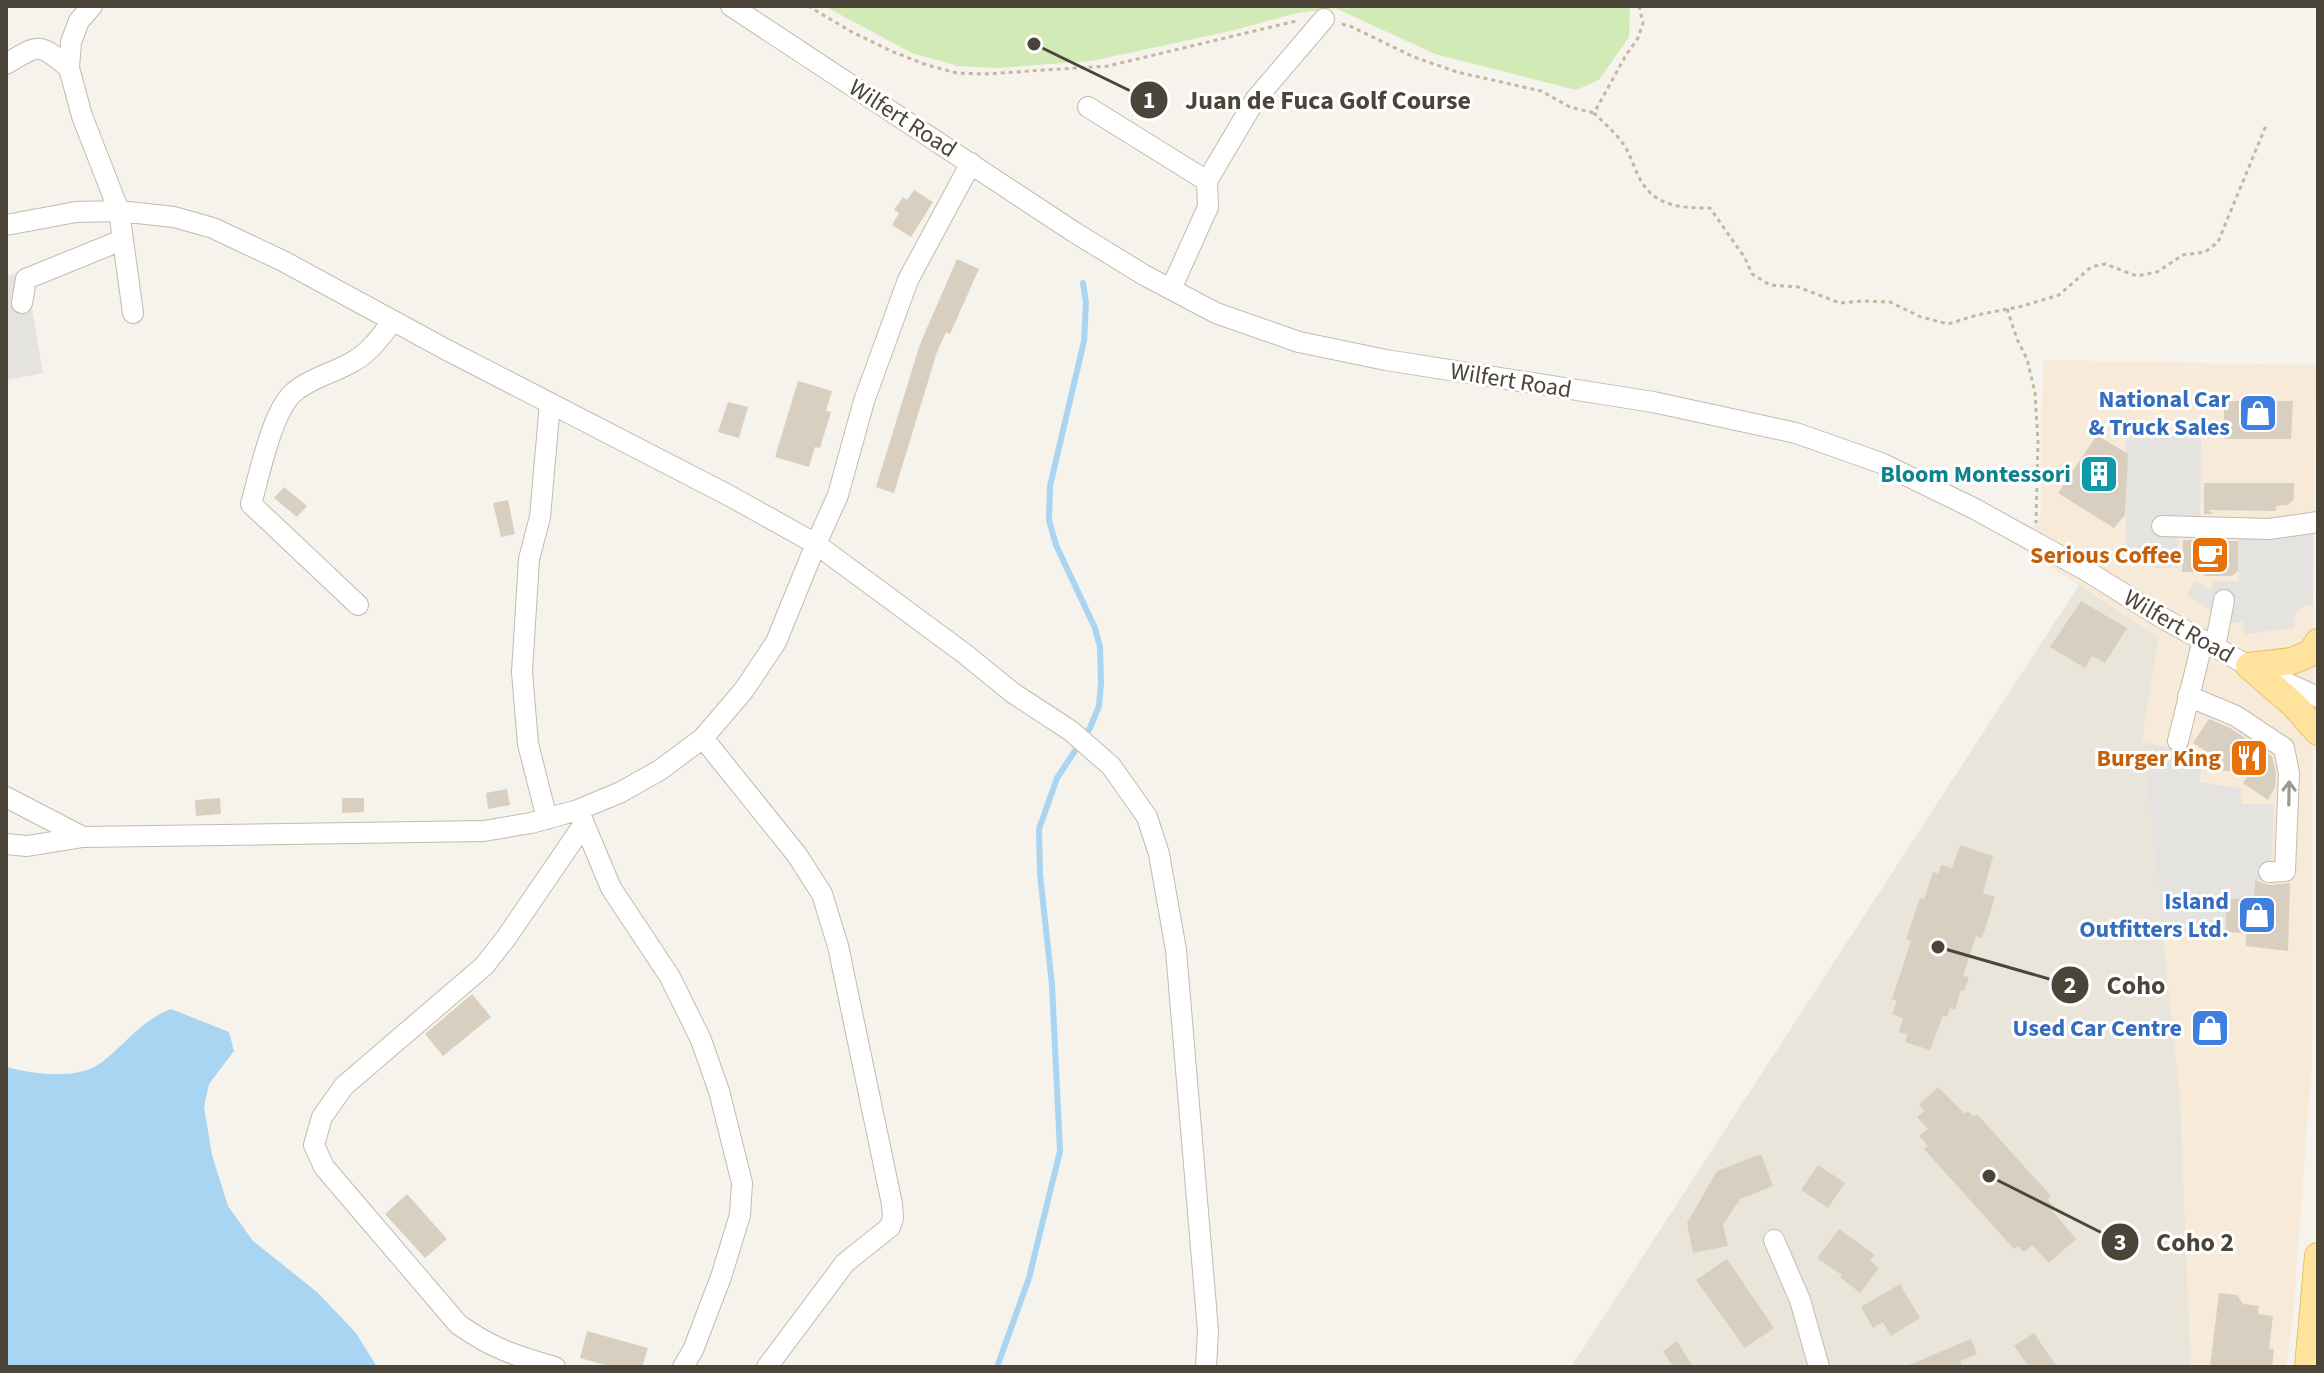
<svg xmlns="http://www.w3.org/2000/svg" width="2324" height="1373" font-family="'Source Sans 3',sans-serif">
<style>
.residential{fill:#eae5da}
.commercial{fill:#f7ead8}
.green{fill:#d2eab5}
.parking{fill:#e5e3e0}
.water{fill:#a9d4f2}
.lines{fill:none;stroke-linecap:round;stroke-linejoin:round}
.stream{stroke:#a9d4f2;stroke-width:6}
.building{fill:#d8cfc1}
.minor-casing{stroke:#c2bbae;stroke-width:22}
.major-casing{stroke:#e6c16a;stroke-width:28}
.path{stroke:#c4b79f;stroke-width:3;stroke-dasharray:4 4;stroke-linecap:butt}
.minor{stroke:#fff;stroke-width:20}
.major{stroke:#ffe39c;stroke-width:26}
.oneway{stroke:#9c9892}
.labels{text-anchor:middle;stroke-width:6;stroke-linejoin:round;paint-order:stroke}
.street-label{font-size:24px;fill:#4b4439;stroke:#fff}
.shop-label{font-size:24px;font-weight:bold;fill:#366cbe;stroke:#fff;text-anchor:end}
.culture-label{font-size:24px;font-weight:bold;fill:#0d838f;stroke:#fff;text-anchor:end}
.food-label{font-size:24px;font-weight:bold;fill:#c56008;stroke:#fff;text-anchor:end}
.leader{fill:none;stroke:#4b4439;stroke-width:3}
.callout-dot{fill:#4b4439;stroke:#fff;stroke-width:3}
.mark-label{font-size:24px;text-anchor:middle;font-weight:bold;fill:#fff}
.callout-label{font-size:26px;text-anchor:middle;font-weight:bold;fill:#4b4439;stroke:#fff;stroke-width:6;stroke-linejoin:round;paint-order:stroke}
</style>
<rect width="100%" height="100%" fill="#f6f3ec"/>
<path class="residential" d="M 2079,585 L 2159,638 L 2142,742 L 2180,1093 L 2191,1367 L 1571,1367 Z"/>
<path class="commercial" d="M 2043,360 L 2316,365 L 2313,606 L 2312,1059 L 2293,1317 L 2286,1367 L 2191,1367 L 2180,1093 L 2142,742 L 2159,638 L 2020,547 L 2043,511 L 2041,503 Z"/>
<path class="green" d="M 824,6 L 1630,6 L 1629,37 L 1599,80 L 1576,90 L 1435,54 L 1335,8 L 1297,13 L 1235,30 L 1092,61 L 997,68 L 958,66 L 912,53 Z"/>
<path class="parking" d="M 25,270 L 43,373 L 6,380 L 6,276 Z
M 2126,433 L 2201,433 L 2200,536 L 2179,536 L 2178,568 L 2154,568 L 2126,545 Z
M 2238,531 L 2313,532 L 2313,606 L 2304,606 L 2294,615 L 2295,628 L 2244,634 L 2243,622 L 2230,623 L 2187,595 L 2196,581 L 2211,591 L 2212,581 L 2238,581 Z
M 2142,742 L 2204,755 L 2199,782 L 2241,788 L 2242,804 L 2274,804 L 2271,881 L 2255,880 L 2254,895 L 2249,899 L 2226,898 L 2226,932 L 2163,936 Z"/>
<path class="water" d="M 171,1009 L 229,1032 L 234,1051 L 209,1084 L 204,1107 L 212,1155 L 228,1206 L 253,1241 L 317,1292 L 356,1333 L 377,1367 L 6,1367 L 6,1067 C 35,1074 77,1081 102,1062 C 128,1042 139,1022 171,1009 Z"/>
<g class="lines">
<path class="stream" d="M 997,1367 L 1029,1278 L 1060,1151 L 1052,985 L 1040,874 L 1039,829 L 1057,778 L 1090,728 L 1099,706 L 1101,683 L 1100,647 L 1095,628 L 1056,545 L 1049,520 L 1050,486 L 1084,341 L 1086,303 L 1083,283"/>
</g>
<path class="building" d="M 914,190 L 933,202 L 911,237 L 892,225 L 899,213 L 894,210 L 903,197 L 907,200 Z
M 957,259 L 979,269 L 950,334 L 946,332 L 937,352 L 894,493 L 876,487 L 920,344 Z
M 798,381 L 832,391 L 826,411 L 831,412 L 820,448 L 815,447 L 809,467 L 775,457 Z
M 2224,401 L 2293,401 L 2291,439 L 2224,439 Z
M 728,402 L 748,407 L 739,438 L 718,432 Z
M 2097,435 L 2128,454 L 2125,515 L 2114,528 L 2058,493 Z
M 2204,483 L 2294,483 L 2294,499 L 2288,505 L 2276,506 L 2276,511 L 2208,510 L 2213,514 L 2204,514 Z
M 284,487 L 307,506 L 297,517 L 274,498 Z
M 508,500 L 515,534 L 501,537 L 493,503 Z
M 2183,540 L 2238,541 L 2238,571 L 2232,576 L 2205,576 L 2202,572 L 2182,572 Z
M 2081,601 L 2127,628 L 2105,663 L 2092,656 L 2085,668 L 2050,647 Z
M 2209,719 L 2230,728 L 2272,756 L 2276,774 L 2275,787 L 2268,800 L 2243,783 L 2251,771 L 2223,771 L 2224,762 L 2193,743 Z
M 507,789 L 510,805 L 488,809 L 486,793 Z
M 220,798 L 221,814 L 196,816 L 195,800 Z
M 342,798 L 364,798 L 364,812 L 342,813 Z
M 1960,845 L 1993,856 L 1983,893 L 1995,897 L 1982,938 L 1976,936 L 1963,976 L 1969,977 L 1964,991 L 1961,990 L 1955,1010 L 1950,1008 L 1947,1017 L 1943,1016 L 1930,1050 L 1905,1042 L 1907,1034 L 1899,1032 L 1903,1018 L 1892,1014 L 1897,1001 L 1892,999 L 1911,941 L 1906,939 L 1920,898 L 1924,899 L 1933,872 L 1938,874 L 1941,865 L 1952,868 Z
M 2255,880 L 2269,885 L 2290,883 L 2288,951 L 2246,946 L 2246,933 L 2226,932 L 2226,898 L 2254,899 Z
M 472,994 L 491,1017 L 443,1056 L 425,1034 Z
M 2223,1011 L 2225,1044 L 2197,1045 L 2196,1013 Z
M 1938,1087 L 1965,1114 L 1968,1111 L 1974,1117 L 1977,1114 L 2051,1196 L 2047,1199 L 2053,1206 L 2050,1208 L 2076,1239 L 2049,1263 L 2032,1245 L 2024,1252 L 2018,1246 L 2014,1249 L 1924,1149 L 1928,1146 L 1919,1136 L 1928,1129 L 1917,1117 L 1924,1111 L 1919,1105 Z
M 1761,1154 L 1773,1186 L 1740,1199 L 1723,1225 L 1728,1246 L 1693,1253 L 1687,1223 L 1717,1171 Z
M 1818,1165 L 1845,1183 L 1828,1208 L 1801,1190 Z
M 407,1194 L 447,1239 L 425,1258 L 385,1214 Z
M 1839,1229 L 1875,1255 L 1870,1261 L 1879,1268 L 1860,1293 L 1840,1277 L 1842,1275 L 1817,1258 Z
M 1727,1259 L 1774,1328 L 1745,1348 L 1696,1280 Z
M 1900,1284 L 1920,1318 L 1891,1336 L 1883,1322 L 1873,1328 L 1861,1307 Z
M 2219,1293 L 2237,1295 L 2243,1304 L 2259,1306 L 2258,1314 L 2273,1316 L 2269,1349 L 2274,1349 L 2272,1367 L 2210,1367 Z
M 587,1331 L 648,1348 L 642,1367 L 612,1367 L 580,1358 Z
M 2034,1333 L 2057,1367 L 2029,1367 L 2014,1346 Z
M 1971,1339 L 1977,1354 L 1960,1361 L 1963,1367 L 1904,1367 Z
M 1677,1341 L 1693,1367 L 1673,1367 L 1663,1351 Z"/>
<g class="lines">
<defs>
<path id="minor" d="M 92,6 L 79,21 L 71,42 L 69,68 L 82,116 L 119,211 L 133,313
M 731,6 L 1074,232 L 1144,275 L 1216,313 L 1299,342 L 1386,360 L 1653,402 L 1796,433 L 1881,463 L 1975,509 L 2087,571 L 2159,616 L 2249,666 L 2318,697
M 6,64 C 40,44 38,42 69,68
M 1088,107 L 1207,181
M 971,163 L 908,280 L 864,401 L 838,495 L 816,544 L 965,654 L 1013,693 L 1071,731 L 1111,766 L 1147,817 L 1159,854 L 1176,950 L 1208,1331 L 1206,1367
M 6,225 L 76,212 L 119,211 L 174,217 L 213,228 L 283,261 L 445,349 L 730,496 L 816,544 L 776,642 L 744,690 L 703,738 L 660,770 L 621,792 L 578,810 L 531,823 L 484,831 L 83,837 L 27,846 L 6,844
M 1171,289 L 1208,207 L 1207,181 L 1255,100 L 1324,19
M 22,303 L 26,279 L 122,240
M 2162,526 L 2269,529 L 2318,522
M 358,605 L 251,504 C 259,476 272,412 293,393 C 310,378 334,373 354,361 C 370,352 381,336 393,321
M 2215,647 L 2224,600
M 2188,696 L 2236,716 L 2284,748 L 2289,773 L 2285,871 L 2269,872
M 703,738 L 797,855 L 822,894 L 838,946 L 892,1204 L 893,1218 L 890,1227 L 845,1263 L 767,1367
M 2178,741 L 2203,640
M 6,797 L 83,837
M 580,814 L 611,888 L 670,977 L 701,1040 L 719,1091 L 742,1183 L 740,1215 L 721,1277 L 693,1350 L 683,1367
M 547,819 L 528,744 L 522,672 L 529,559 L 540,517 L 550,403
M 1774,1240 L 1800,1300 L 1819,1367
M 555,1367 C 516,1356 491,1348 458,1324 L 324,1167 L 314,1145 L 322,1117 L 344,1086 L 484,966 L 506,938 L 584,824"/>
<path id="major" d="M 2249,666 L 2294,705 L 2318,732
M 2249,666 L 2292,661 L 2311,653 L 2318,642
M 2308,1367 L 2318,1256"/>
</defs>
<use href="#minor" class="minor-casing"/>
<use href="#major" class="major-casing"/>
<path class="path" d="M 808,6 L 852,32 L 891,51 L 927,65 L 957,73 L 984,74 L 1108,66 L 1296,21
M 1639,6 L 1643,23 L 1638,38 L 1626,55 L 1594,113 C 1604,123 1616,133 1624,145 C 1631,156 1634,168 1640,179 C 1655,207 1681,208 1710,208 L 1745,258 L 1752,274 L 1770,285 L 1798,287 L 1840,303 L 1862,301 L 1890,302 L 1921,317 L 1948,324 L 1977,315 L 2019,307 L 2059,295 L 2091,267 L 2105,264 L 2137,276 L 2157,272 L 2183,255 L 2205,252 L 2218,242 L 2267,123
M 1342,24 L 1352,27 L 1414,57 L 1457,72 L 1541,91 L 1570,107 L 1594,113
M 2007,309 L 2017,339 L 2027,359 L 2035,393 L 2038,441 L 2036,523"/>
<use href="#minor" class="minor"/>
<use href="#major" class="major"/>
</g>
<defs><path id="oneway-shaft" d="M-6 0H5M1.5-3L5.5 0L1.5 3" fill="none" stroke-width="1.6" stroke-linecap="round" stroke-linejoin="round" transform="scale(2)"/></defs>
<use class="oneway" href="#oneway-shaft" transform="translate(2289 793) rotate(-89)"/>
<defs>
<symbol id="shop-square" viewBox="-11 -11 22 22"><rect x="-9" y="-9" width="18" height="18" rx="4" fill="#3f7fe0" stroke="#fff"/><path d="M-5-2.5h2.3a2.7 3.5 0 0 1 5.4 0H5L5.5 6h-11ZM-1.5-2.5h3a1.5 2.3 0 0 0-3 0Z" fill="#fff"/></symbol>
<symbol id="building-square" viewBox="-11 -11 22 22"><rect x="-9" y="-9" width="18" height="18" rx="4" fill="#0f9aa8" stroke="#fff"/><path d="M-4-6H4V6H1V3H-1V6H-4ZM-2.5-4.3h1.7v1.8h-1.7ZM.8-4.3h1.7v1.8H.8ZM-2.5-1h1.7V.8h-1.7ZM.8-1h1.7V.8H.8Z" fill="#fff"/></symbol>
<symbol id="cafe-square" viewBox="-11 -11 22 22"><rect x="-9" y="-9" width="18" height="18" rx="4" fill="#e8710a" stroke="#fff"/><path d="M-5.5-4.5H6V0H3Q3 3.5 0 3.5H-2.5Q-5.5 3.5-5.5 0ZM3-3.2v2h1.7v-2ZM-6 4.5H4V6H-6Z" fill="#fff"/></symbol>
<symbol id="restaurant-square" viewBox="-11 -11 22 22"><rect x="-9" y="-9" width="18" height="18" rx="4" fill="#e8710a" stroke="#fff"/><path d="M-5-6h1v4h1v-4h1v4h1v-4h1v5L-1.5 .5V6h-2V.5L-5-1ZM5-6V6H3V1.5H1.5Q1.5-4 5-6Z" fill="#fff"/></symbol>
</defs>
<g fill-rule="evenodd">
<use href="#shop-square" x="2236" y="391" width="44" height="44"/>
<use href="#building-square" x="2077" y="452" width="44" height="44"/>
<use href="#cafe-square" x="2188" y="533" width="44" height="44"/>
<use href="#restaurant-square" x="2227" y="736" width="44" height="44"/>
<use href="#shop-square" x="2235" y="893" width="44" height="44"/>
<use href="#shop-square" x="2188" y="1006" width="44" height="44"/>
</g>
<g class="labels">
<g class="street-label">
<text transform="translate(903 118) rotate(33)" y="8">Wilfert Road</text>
<text transform="translate(1511 380) rotate(9)" y="8">Wilfert Road</text>
<text transform="translate(2179 626) rotate(30)" y="8">Wilfert Road</text>
</g>
<g class="shop-label">
<text x="2230" y="407">National Car<tspan x="2230" dy="28">&amp; Truck Sales</tspan></text>
<text x="2229" y="909">Island<tspan x="2229" dy="28">Outfitters Ltd.</tspan></text>
<text x="2182" y="1036">Used Car Centre</text>
</g>
<g class="culture-label">
<text x="2071" y="482">Bloom Montessori</text>
</g>
<g class="food-label">
<text x="2182" y="563">Serious Coffee</text>
<text x="2221" y="766">Burger King</text>
</g>
</g>
<path class="leader" d="M1034 44L1149 100M1938 947L2070 985M1989 1176L2120 1242"/>
<g class="callout-dot">
<circle cx="1034" cy="44" r="8"/>
<circle cx="1938" cy="947" r="8"/>
<circle cx="1989" cy="1176" r="8"/>
<circle cx="1149" cy="100" r="20"/>
<circle cx="2070" cy="985" r="20"/>
<circle cx="2120" cy="1242" r="20"/>
</g>
<g class="mark-label">
<text x="1149" y="108">1</text>
<text x="2070" y="993">2</text>
<text x="2120" y="1250">3</text>
</g>
<g class="callout-label">
<text x="1328" y="109">Juan de Fuca Golf Course</text>
<text x="2136" y="994">Coho</text>
<text x="2195" y="1251">Coho 2</text>
</g>
<rect width="2324" height="1373" fill="none" stroke="#4b4439" stroke-width="16"/>
</svg>
